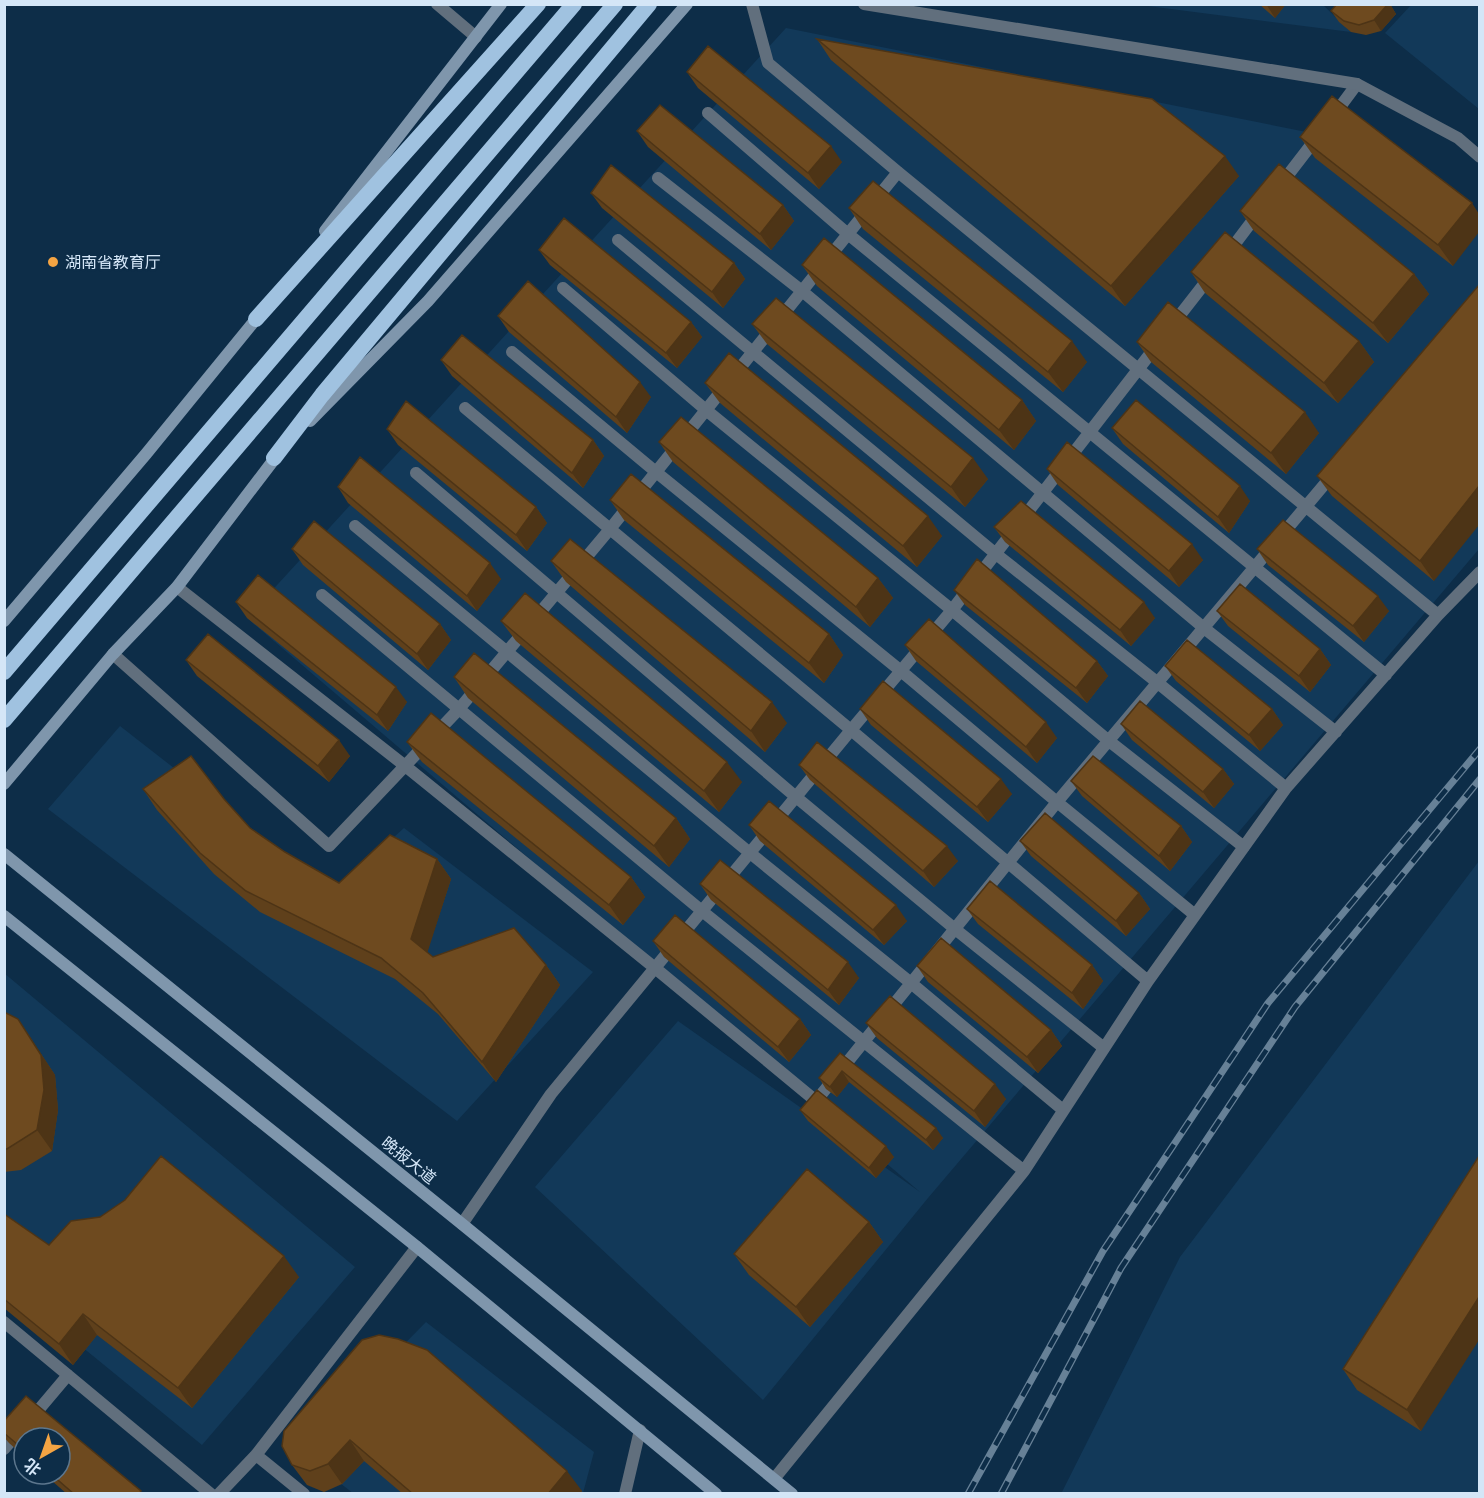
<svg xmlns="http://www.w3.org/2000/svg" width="1484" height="1498" font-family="Inter,'Noto Sans SC',sans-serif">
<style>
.built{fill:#123959}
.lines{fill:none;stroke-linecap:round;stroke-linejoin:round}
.minor{stroke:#616f7d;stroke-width:12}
.tertiary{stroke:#616f7d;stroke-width:12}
.secondary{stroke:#7f96ac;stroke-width:12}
.trunk{stroke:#a0c2e0;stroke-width:16}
.rail-casing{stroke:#678197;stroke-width:7}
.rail{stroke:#0d2d48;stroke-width:4.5;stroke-dasharray:14;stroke-linecap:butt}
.wall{fill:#5f401b}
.shaded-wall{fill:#4d3416}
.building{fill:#6e4a1f;stroke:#4d3416;stroke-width:1.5}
.poi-dot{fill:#f4a443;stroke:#0d2d48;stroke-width:2}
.labels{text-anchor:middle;stroke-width:4.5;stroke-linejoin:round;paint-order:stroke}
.poi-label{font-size:16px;fill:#d4e6f7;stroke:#0d2d48;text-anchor:start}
.street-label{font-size:16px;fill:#d4e6f7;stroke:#0d2d48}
</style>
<rect width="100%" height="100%" fill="#0d2d48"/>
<path class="built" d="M 1412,4 L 1479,5 L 1479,109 L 1385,33 Z
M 1140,5 L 1323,5 L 1351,32 Z
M 786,28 L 1387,148 L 1479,220 L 1479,549 L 928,1198 L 763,1400 L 535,1187 L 678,1021 L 920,1192 L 247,618 Z
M 120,726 L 333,892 L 404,828 L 593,972 L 457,1121 L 48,809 Z
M 1479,861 L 1479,1493 L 1061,1494 L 1180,1257 Z
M 4,973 L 355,1267 L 202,1445 L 5,1284 Z
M 426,1322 L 594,1452 L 583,1493 L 354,1494 L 299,1451 Z"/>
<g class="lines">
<path class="minor" d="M 437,4 L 476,37
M 752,4 L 768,63 L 898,172 L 1438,615
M 708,113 L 848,234 L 1386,675
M 1334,115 L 1357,84
M 658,178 L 802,291 L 1204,628 L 1336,732
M 1281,184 L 1318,136
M 618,240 L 996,554 L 1158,683 L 1286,788
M 1228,253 L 1259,212
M 563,288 L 706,410 L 952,610 L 1109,741 L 1244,847
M 1173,324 L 1212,274
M 512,352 L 656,472 L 901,671 L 1057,802 L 1195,915
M 465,408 L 851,730 L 1148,981
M 416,473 L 796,797 L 955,929 L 1104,1048
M 355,526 L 750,853 L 911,983 L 1063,1110
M 177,587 L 404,765 L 655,968 L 816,1101 L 1057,802 L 1334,473
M 322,595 L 702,911 L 1024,1171
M 113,654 L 329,846 L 459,709 L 610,529 L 898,172
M 462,1224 L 551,1094 L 851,730 L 952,610 L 1157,345
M 4,1322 L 211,1494
M 30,1420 L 68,1375
M 4,1449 L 18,1433
M 256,1455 L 304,1494
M 774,1479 L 1024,1171 L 1148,981 L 1286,788 L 1438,615 L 1480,572
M 219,1494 L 256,1455 L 417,1247
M 625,1494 L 640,1430"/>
<path class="tertiary" d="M 864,4 L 1357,84 L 1458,138 L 1480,157"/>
<path class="secondary" d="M 325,231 L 501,4
M 310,421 L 428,301 L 687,4
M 4,621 L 146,454 L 261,313
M 4,784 L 113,654 L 177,587 L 279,453
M 4,854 L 462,1224 L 792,1494
M 4,916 L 417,1247 L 716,1494"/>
<path class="trunk" d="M 256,319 L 538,4
M 274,458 L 322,395 L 649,4
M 4,672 L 574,4
M 4,720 L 615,4"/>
<defs>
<path id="rail" d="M 968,1494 L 1103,1251 L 1268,1003 L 1480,749
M 1001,1494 L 1121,1268 L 1295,1007 L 1480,779"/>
</defs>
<use href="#rail" class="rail-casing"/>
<use href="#rail" class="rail"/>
</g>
<path class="wall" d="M 1259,4 L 1286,4 L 1275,18 Z
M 1337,4 L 1390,4 L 1396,14 L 1381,31 L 1366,35 L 1351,32 L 1339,22 L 1331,11 Z
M 817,39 L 1239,176 L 1125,306 L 831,60 Z
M 687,72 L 842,162 L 819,189 L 698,88 Z
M 637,131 L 783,205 L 794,221 L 771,250 L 648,147 Z
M 1300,137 L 1472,203 L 1453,266 L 1315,158 Z
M 591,193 L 734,263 L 745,279 L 723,308 L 602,208 Z
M 849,208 L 1087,362 L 1063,392 L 863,229 Z
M 1240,211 L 1414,274 L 1429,294 L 1388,343 L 1254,231 Z
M 539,250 L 691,322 L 702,337 L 677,368 L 550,265 Z
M 802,265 L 1022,400 L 1036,421 L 1014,450 L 817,286 Z
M 1191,272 L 1359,341 L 1374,362 L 1338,403 L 1205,293 Z
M 1479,285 L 1434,581 L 1332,496 L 1317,476 Z
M 498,316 L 651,397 L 627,433 L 509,332 Z
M 752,324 L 988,479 L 965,507 L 767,344 Z
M 1137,342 L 1319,433 L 1286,474 L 1151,362 Z
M 441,360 L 593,440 L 604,456 L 583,488 L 452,376 Z
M 705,383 L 942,536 L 917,567 L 720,403 Z
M 1112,428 L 1250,501 L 1229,533 L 1123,444 Z
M 387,429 L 536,507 L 547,523 L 527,551 L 398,445 Z
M 659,442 L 878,578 L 893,598 L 870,627 L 673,462 Z
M 1047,469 L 1203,560 L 1179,587 L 1058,485 Z
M 338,487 L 501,579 L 477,611 L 348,503 Z
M 610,500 L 829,634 L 843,655 L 824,683 L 624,520 Z
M 994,527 L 1155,618 L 1131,646 L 1005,542 Z
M 292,549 L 440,624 L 451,640 L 428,670 L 303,565 Z
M 1257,549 L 1389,611 L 1364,642 L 1268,565 Z
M 551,561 L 787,723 L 765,752 L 566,582 Z
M 954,590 L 1097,661 L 1108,676 L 1087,703 L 965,605 Z
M 236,602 L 407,702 L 388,731 L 247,618 Z
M 1217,611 L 1320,649 L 1331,665 L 1310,692 L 1228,626 Z
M 501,621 L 742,782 L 719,812 L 516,641 Z
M 905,645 L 1057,738 L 1037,763 L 916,661 Z
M 186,660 L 350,756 L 329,782 L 197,676 Z
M 1165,666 L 1272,709 L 1283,725 L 1260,751 L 1176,681 Z
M 454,677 L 676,818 L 690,839 L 669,867 L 468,698 Z
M 860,709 L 1012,794 L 988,822 L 871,725 Z
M 1121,724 L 1223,769 L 1234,784 L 1214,808 L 1132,740 Z
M 407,742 L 631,877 L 645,897 L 623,925 L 422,762 Z
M 799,765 L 958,861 L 934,887 L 810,780 Z
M 1071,781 L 1181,826 L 1192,842 L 1170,871 L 1082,796 Z
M 143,789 L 224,799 L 250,828 L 285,852 L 339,883 L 437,859 L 451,879 L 427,952 L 433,957 L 546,965 L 560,985 L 496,1082 L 438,1014 L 395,979 L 260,912 L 214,874 L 157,810 Z
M 749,825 L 907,921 L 884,945 L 760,841 Z
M 1020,841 L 1139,893 L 1150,909 L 1126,936 L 1031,856 Z
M 700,884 L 859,978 L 839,1005 L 711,900 Z
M 967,909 L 1092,965 L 1103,981 L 1083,1009 L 978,924 Z
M 653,941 L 800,1019 L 811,1035 L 789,1062 L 664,957 Z
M 917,966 L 1051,1030 L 1062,1046 L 1038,1073 L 928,982 Z
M 4,1012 L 18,1019 L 55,1075 L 58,1110 L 52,1151 L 21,1170 L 4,1172 Z
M 866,1023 L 1006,1099 L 985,1127 L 877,1038 Z
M 840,1053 L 943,1138 L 933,1150 L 849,1082 L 837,1097 L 826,1089 L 819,1078 Z
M 800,1110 L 894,1157 L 876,1178 L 808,1121 Z
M 1479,1156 L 1421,1431 L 1357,1390 L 1343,1369 Z
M 4,1214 L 49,1245 L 299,1277 L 192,1408 L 97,1335 L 73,1365 L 4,1308 Z
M 869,1222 L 883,1242 L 810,1327 L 749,1275 L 734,1254 Z
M 362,1340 L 582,1491 L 580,1494 L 403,1494 L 364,1461 L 342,1484 L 324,1492 L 307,1485 L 292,1465 Z
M 4,1421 L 143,1494 L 67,1494 L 44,1474 L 60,1474 L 24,1438 L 24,1456 L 9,1443 L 4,1437 Z"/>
<path class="shaded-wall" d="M 1266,4 L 1286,4 L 1275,18 Z
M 1388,4 L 1390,4 L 1396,14 L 1381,31 L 1374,20 Z
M 831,146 L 842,162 L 819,189 L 808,173 Z
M 1225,156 L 1239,176 L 1125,306 L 1111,286 Z
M 1472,203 L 1479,214 L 1479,232 L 1453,266 L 1438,245 Z
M 783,205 L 794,221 L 771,250 L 760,234 Z
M 734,263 L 745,279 L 723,308 L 712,292 Z
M 1414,274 L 1429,294 L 1388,343 L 1373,323 Z
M 691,322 L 702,337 L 677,368 L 666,353 Z
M 1072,341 L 1087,362 L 1063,392 L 1048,372 Z
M 1359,341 L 1374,362 L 1338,403 L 1324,383 Z
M 640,382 L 651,397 L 627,433 L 616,417 Z
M 1022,400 L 1036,421 L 1014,450 L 999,430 Z
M 1305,412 L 1319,433 L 1286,474 L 1271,453 Z
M 593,440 L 604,456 L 583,488 L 572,473 Z
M 973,458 L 988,479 L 965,507 L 951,487 Z
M 1240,486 L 1250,501 L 1229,533 L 1218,517 Z
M 1479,486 L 1479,525 L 1434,581 L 1420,561 Z
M 536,507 L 547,523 L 527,551 L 516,535 Z
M 928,516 L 942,536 L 917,567 L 903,546 Z
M 1192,544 L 1203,560 L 1179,587 L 1169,571 Z
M 490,563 L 501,579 L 477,611 L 467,596 Z
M 878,578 L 893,598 L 870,627 L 856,607 Z
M 1378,596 L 1389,611 L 1364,642 L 1353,626 Z
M 1144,602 L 1155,618 L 1131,646 L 1120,630 Z
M 440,624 L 451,640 L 428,670 L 417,654 Z
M 829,634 L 843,655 L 824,683 L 809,663 Z
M 1320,649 L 1331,665 L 1310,692 L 1299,676 Z
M 1097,661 L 1108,676 L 1087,703 L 1076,688 Z
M 396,687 L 407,702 L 388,731 L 377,715 Z
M 772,702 L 787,723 L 765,752 L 751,731 Z
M 1272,709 L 1283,725 L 1260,751 L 1249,735 Z
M 1046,722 L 1057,738 L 1037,763 L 1026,747 Z
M 339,740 L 350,756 L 329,782 L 318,766 Z
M 727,762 L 742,782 L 719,812 L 704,791 Z
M 1223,769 L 1234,784 L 1214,808 L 1203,792 Z
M 1001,779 L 1012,794 L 988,822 L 977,807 Z
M 676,818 L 690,839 L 669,867 L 654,846 Z
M 1181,826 L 1192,842 L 1170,871 L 1159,856 Z
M 947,846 L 958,861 L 934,887 L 923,871 Z
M 437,859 L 451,879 L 425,960 L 411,939 Z
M 631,877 L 645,897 L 623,925 L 609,905 Z
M 1139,893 L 1150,909 L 1126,936 L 1116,921 Z
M 896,905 L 907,921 L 884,945 L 873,930 Z
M 848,962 L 859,978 L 839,1005 L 828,990 Z
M 546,965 L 560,985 L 496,1082 L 482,1062 Z
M 1092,965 L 1103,981 L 1083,1009 L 1072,993 Z
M 18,1019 L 55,1075 L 58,1110 L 52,1151 L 37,1130 Z
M 800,1019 L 811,1035 L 789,1062 L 778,1047 Z
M 1051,1030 L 1062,1046 L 1038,1073 L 1027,1057 Z
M 842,1071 L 849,1082 L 837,1097 L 830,1087 Z
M 995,1084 L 1006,1099 L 985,1127 L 974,1111 Z
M 936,1128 L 943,1138 L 933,1150 L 926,1140 Z
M 886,1146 L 894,1157 L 876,1178 L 869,1168 Z
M 869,1222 L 883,1242 L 810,1327 L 796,1307 Z
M 284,1256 L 299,1277 L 192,1408 L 178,1388 Z
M 1479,1297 L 1479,1340 L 1421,1431 L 1407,1410 Z
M 83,1314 L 97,1335 L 73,1365 L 59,1344 Z
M 350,1440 L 364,1461 L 342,1484 L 328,1464 Z
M 567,1471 L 582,1491 L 580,1494 L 548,1494 Z"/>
<path class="building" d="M 1337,4 L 1388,4 L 1374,20 L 1359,25 L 1344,21 L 1331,11 Z
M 817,39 L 1152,99 L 1225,156 L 1111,286 Z
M 708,46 L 831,146 L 808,173 L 687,72 Z
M 1332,96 L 1472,203 L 1438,245 L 1300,137 Z
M 660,105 L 783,205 L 760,234 L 637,131 Z
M 1279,164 L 1414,274 L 1373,323 L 1240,211 Z
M 611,165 L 734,263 L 712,292 L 591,193 Z
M 873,181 L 1072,341 L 1048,372 L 849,208 Z
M 564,218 L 691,322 L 666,353 L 539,250 Z
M 1225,232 L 1359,341 L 1324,383 L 1191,272 Z
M 824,238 L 1022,400 L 999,430 L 802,265 Z
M 528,281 L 640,382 L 616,417 L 498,316 Z
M 1479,285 L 1479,486 L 1420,561 L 1317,476 Z
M 776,298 L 973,458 L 951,487 L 752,324 Z
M 1168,302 L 1305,412 L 1271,453 L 1137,342 Z
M 462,335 L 593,440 L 572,473 L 441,360 Z
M 729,353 L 928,516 L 903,546 L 705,383 Z
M 1136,400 L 1240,486 L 1218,517 L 1112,428 Z
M 406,401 L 536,507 L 516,535 L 387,429 Z
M 681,417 L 878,578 L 856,607 L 659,442 Z
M 1067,442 L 1192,544 L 1169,571 L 1047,469 Z
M 360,457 L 490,563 L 467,596 L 338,487 Z
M 631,474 L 829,634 L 809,663 L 610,500 Z
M 1021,501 L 1144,602 L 1120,630 L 994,527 Z
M 1283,520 L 1378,596 L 1353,626 L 1257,549 Z
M 314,521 L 440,624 L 417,654 L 292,549 Z
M 570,539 L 772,702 L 751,731 L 551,561 Z
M 977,559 L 1097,661 L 1076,688 L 954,590 Z
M 258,575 L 396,687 L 377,715 L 236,602 Z
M 1240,584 L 1320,649 L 1299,676 L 1217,611 Z
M 525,593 L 727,762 L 704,791 L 501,621 Z
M 929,619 L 1046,722 L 1026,747 L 905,645 Z
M 208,634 L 339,740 L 318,766 L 186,660 Z
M 1187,640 L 1272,709 L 1249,735 L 1165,666 Z
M 474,653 L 676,818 L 654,846 L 454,677 Z
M 883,681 L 1001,779 L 977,807 L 860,709 Z
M 1140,701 L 1223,769 L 1203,792 L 1121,724 Z
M 431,713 L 631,877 L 609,905 L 407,742 Z
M 817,742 L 947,846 L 923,871 L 799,765 Z
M 191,756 L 224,799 L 250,828 L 285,852 L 339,883 L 390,835 L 437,859 L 411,939 L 433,957 L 514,928 L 546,965 L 482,1062 L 423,993 L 381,958 L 246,891 L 200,853 L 143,789 Z
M 1093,756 L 1181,826 L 1159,856 L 1071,781 Z
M 769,801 L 896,905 L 873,930 L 749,825 Z
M 1045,813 L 1139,893 L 1116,921 L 1020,841 Z
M 720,860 L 848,962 L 828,990 L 700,884 Z
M 990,881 L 1092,965 L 1072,993 L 967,909 Z
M 675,915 L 800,1019 L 778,1047 L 653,941 Z
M 941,938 L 1051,1030 L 1027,1057 L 917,966 Z
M 890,996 L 995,1084 L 974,1111 L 866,1023 Z
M 4,1012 L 18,1019 L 41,1055 L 44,1090 L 37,1130 L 7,1149 L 4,1149 Z
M 840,1053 L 936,1128 L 926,1140 L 842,1071 L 830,1087 L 819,1078 Z
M 817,1090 L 886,1146 L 869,1168 L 800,1110 Z
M 161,1156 L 284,1256 L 178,1388 L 83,1314 L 59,1344 L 4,1299 L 4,1214 L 49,1245 L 71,1221 L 100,1217 L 125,1200 Z
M 1479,1156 L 1479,1297 L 1407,1410 L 1343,1369 Z
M 807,1169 L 869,1222 L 796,1307 L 734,1254 Z
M 379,1335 L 398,1339 L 427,1350 L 567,1471 L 548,1494 L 413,1494 L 350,1440 L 328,1464 L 310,1471 L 292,1465 L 282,1446 L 284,1431 L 362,1340 Z
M 26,1396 L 141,1491 L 139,1494 L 74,1494 L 51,1474 L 60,1474 L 60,1438 L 24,1438 L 24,1450 L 4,1433 L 4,1421 Z"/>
<circle class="poi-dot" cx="53" cy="262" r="6"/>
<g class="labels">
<g class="poi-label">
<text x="65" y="268">湖南省教育厅</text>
</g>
<g class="street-label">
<text transform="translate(409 1160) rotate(39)" y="6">晚报大道</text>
</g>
</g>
<rect width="1484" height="1498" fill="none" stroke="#d4e6f7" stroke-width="12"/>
<g transform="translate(42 1456) rotate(220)"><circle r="28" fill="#0d2d48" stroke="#5d778e" stroke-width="1.5"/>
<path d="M0-4.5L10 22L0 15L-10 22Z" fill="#f4a443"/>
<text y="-9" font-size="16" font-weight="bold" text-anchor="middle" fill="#d4e6f7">北</text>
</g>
</svg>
